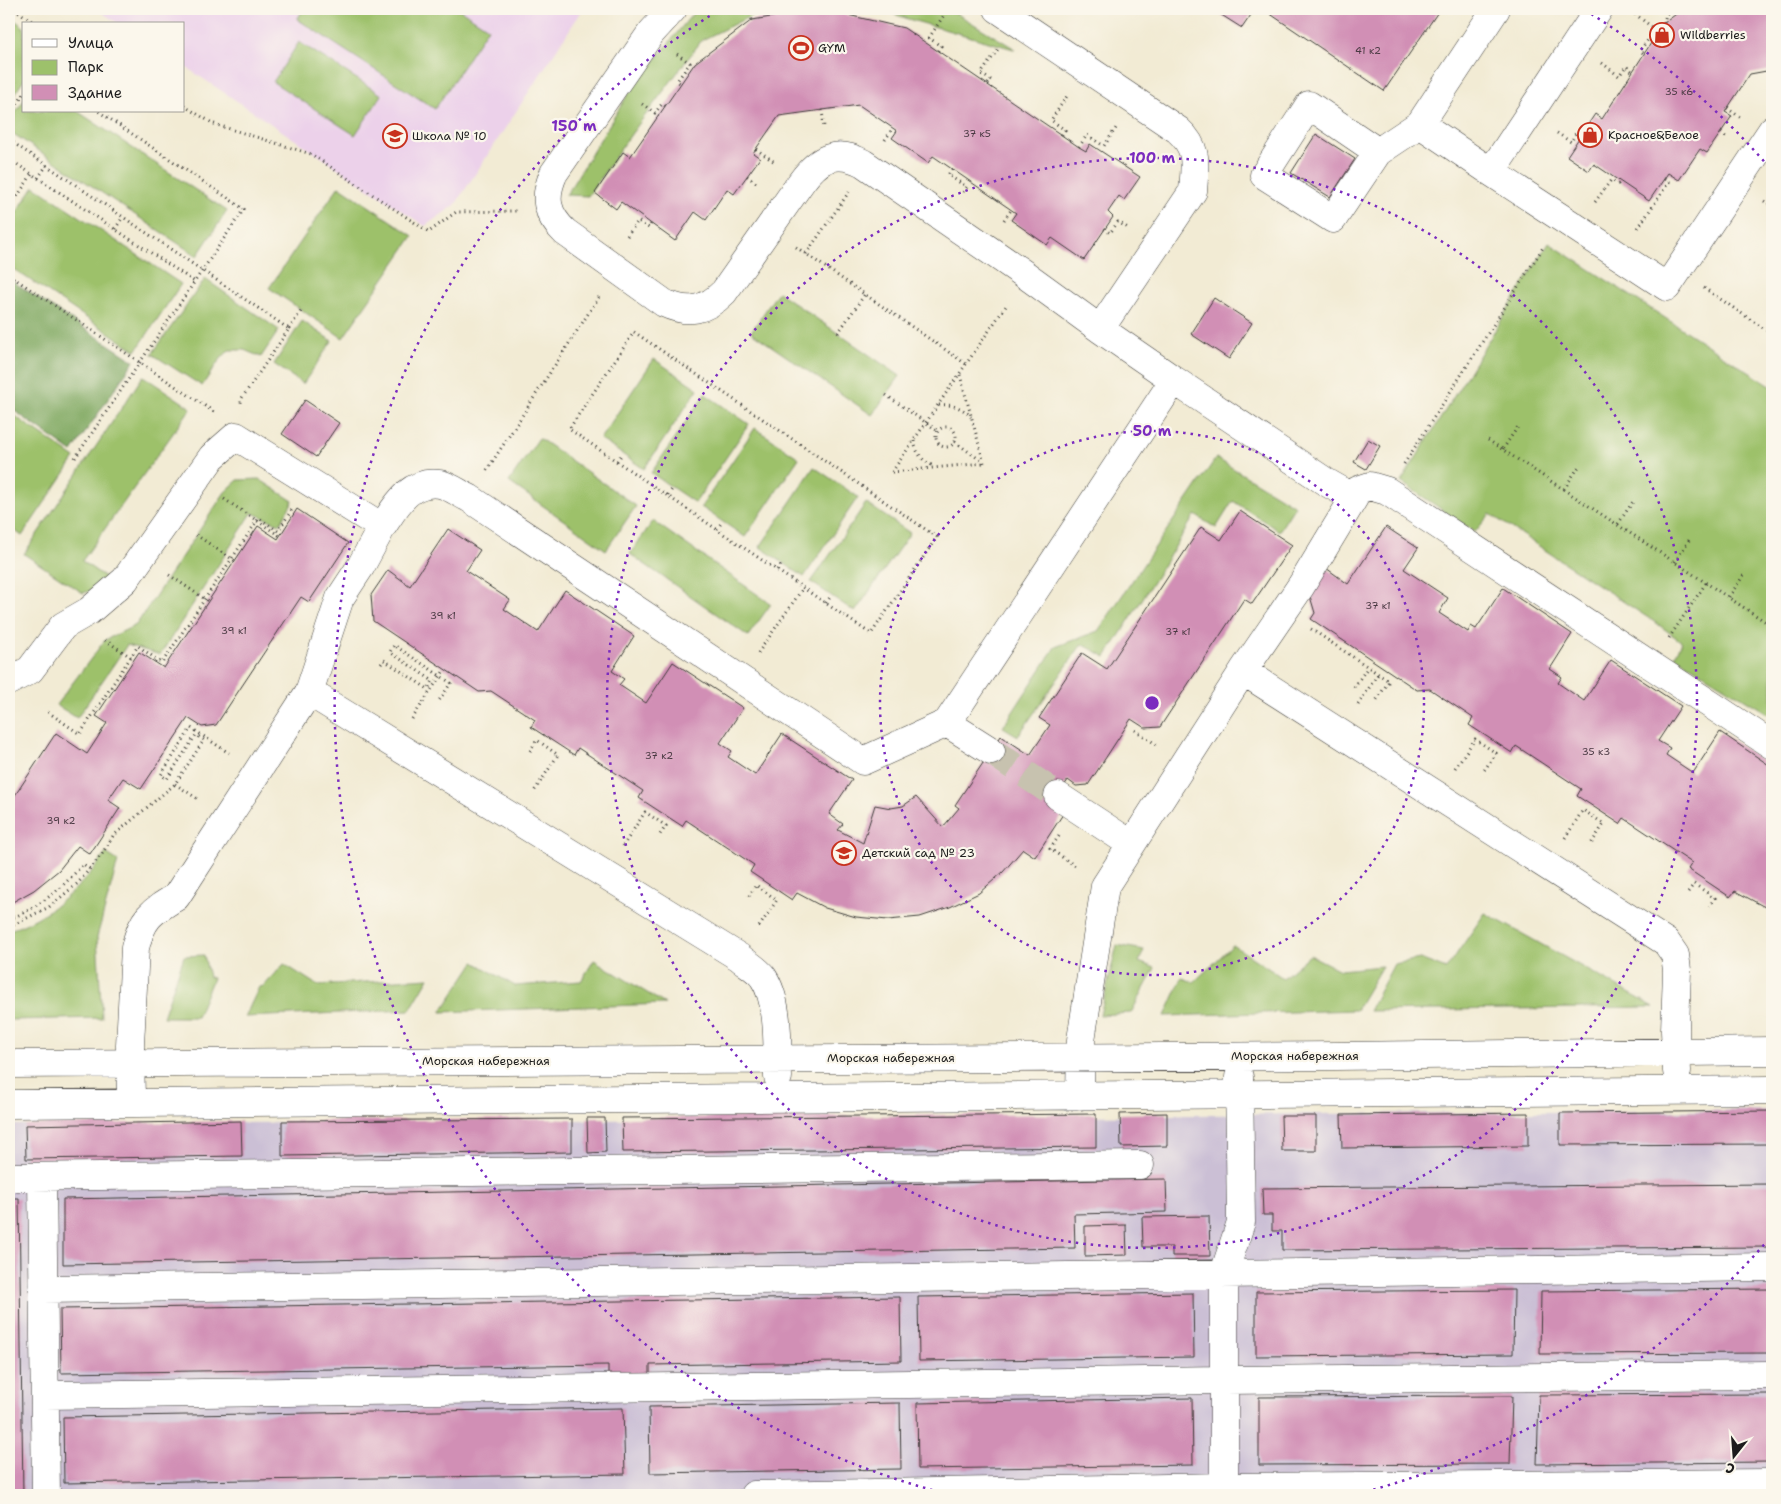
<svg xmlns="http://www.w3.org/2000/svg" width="1781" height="1504" font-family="'Shantell Sans',sans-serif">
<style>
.built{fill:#ecd1ea}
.industrial{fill:#cbbfd5}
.green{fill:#9dc16b;stroke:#5c6e44}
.forest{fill:#7ea75f;stroke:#4d623e}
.building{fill:#d18fb5}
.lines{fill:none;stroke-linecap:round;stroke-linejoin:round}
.minor-tunnel{stroke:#c7c2af;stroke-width:28;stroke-dasharray:28 14;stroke-linecap:butt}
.minor-casing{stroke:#3c3b38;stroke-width:29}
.path{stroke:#3c3b38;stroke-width:3;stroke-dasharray:1 4;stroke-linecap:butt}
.minor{stroke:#fff;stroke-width:28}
.ring{fill:none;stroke:#7b2cbf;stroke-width:2.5;stroke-dasharray:2.5 5}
.labels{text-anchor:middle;stroke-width:4.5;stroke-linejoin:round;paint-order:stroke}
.number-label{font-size:10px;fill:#493942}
.poi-label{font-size:12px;fill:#1c1c1c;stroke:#fbf7ec;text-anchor:start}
.street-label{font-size:12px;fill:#1c1c1c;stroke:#fbf7ec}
.centre{fill:#7b2cbf;stroke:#fbf7ec;stroke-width:2.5}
.ring-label{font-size:15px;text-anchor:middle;font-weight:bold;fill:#7b2cbf;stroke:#fbf7ec;stroke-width:4.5;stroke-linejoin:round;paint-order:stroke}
</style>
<rect width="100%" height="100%" fill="#fbf7ec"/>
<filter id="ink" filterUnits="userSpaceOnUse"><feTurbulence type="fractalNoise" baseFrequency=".02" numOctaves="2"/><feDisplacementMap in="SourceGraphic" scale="10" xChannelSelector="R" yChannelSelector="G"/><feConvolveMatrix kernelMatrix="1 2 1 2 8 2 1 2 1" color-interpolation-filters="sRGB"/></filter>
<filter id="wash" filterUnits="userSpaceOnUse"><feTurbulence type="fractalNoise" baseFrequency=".0096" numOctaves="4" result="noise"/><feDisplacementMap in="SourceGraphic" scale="20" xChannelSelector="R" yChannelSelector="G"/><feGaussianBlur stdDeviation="1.12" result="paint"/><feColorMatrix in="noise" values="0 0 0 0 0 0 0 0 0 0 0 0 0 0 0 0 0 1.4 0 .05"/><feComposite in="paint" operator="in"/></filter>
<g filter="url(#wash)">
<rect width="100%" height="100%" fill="#f2ebd4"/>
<path class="built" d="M 97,9 L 583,9 L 455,205 L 425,226 L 184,66 L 184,24 L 119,24 Z"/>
<path class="industrial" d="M 1772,1110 L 1772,1495 L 9,1495 L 9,1125 Z"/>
<path class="green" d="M 304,9 L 459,9 L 488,28 L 435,109 L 297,19 Z
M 701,9 L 765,9 L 702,40 L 632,133 L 588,196 L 566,195 L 630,91 L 694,12 Z
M 880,9 L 949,9 L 1017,50 L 908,19 Z
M 9,16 L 24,27 L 24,80 L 9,103 Z
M 299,42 L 382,95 L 355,135 L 273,82 Z
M 24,100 L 24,111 L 77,111 L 227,211 L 197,256 L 9,131 L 9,122 Z
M 34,186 L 181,284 L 136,351 L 9,266 L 9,224 Z
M 339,186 L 413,236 L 343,338 L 269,288 Z
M 1549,243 L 1772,387 L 1772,716 L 1675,656 L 1682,642 L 1659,625 L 1490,514 L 1475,532 L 1401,482 Z
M 205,279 L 279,330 L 261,357 L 244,350 L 229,350 L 218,362 L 202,386 L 152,354 Z
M 778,292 L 900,376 L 872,415 L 751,332 Z
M 302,321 L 332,341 L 303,384 L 274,364 Z
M 654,359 L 698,389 L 644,469 L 600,439 Z
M 143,376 L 191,408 L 82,561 L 106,578 L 94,590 L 83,593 L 24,554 Z
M 705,394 L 749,424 L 695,503 L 651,473 Z
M 9,412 L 75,458 L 22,536 L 9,526 Z
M 755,428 L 799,458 L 745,537 L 701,507 Z
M 539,438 L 636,506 L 606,550 L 509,482 Z
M 1216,458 L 1295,506 L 1279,531 L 1233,501 L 1216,528 L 1195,515 L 1106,657 L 1082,644 L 1018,736 L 1003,727 L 1055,647 L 1098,631 Z
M 814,467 L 858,497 L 804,577 L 760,547 Z
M 259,479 L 293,501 L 280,524 L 252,513 L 160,655 L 127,645 L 77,718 L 56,705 L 105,640 L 136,625 L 225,492 L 238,480 Z
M 866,503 L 910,533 L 855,612 L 811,582 Z
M 653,521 L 771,604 L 748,636 L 630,554 Z
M 106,853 L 118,861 L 97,937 L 102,1018 L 9,1020 L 9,930 C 47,919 84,885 106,853 Z
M 1485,913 L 1654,1007 L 1369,1011 L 1394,964 L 1420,959 L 1446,969 Z
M 1117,945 L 1144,950 L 1139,962 L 1155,968 L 1131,1013 L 1100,1015 Z
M 1233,945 L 1283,978 L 1310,955 L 1340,970 L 1382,966 L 1356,1010 L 1165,1016 L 1182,978 L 1194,982 Z
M 204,955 L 209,977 L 213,978 L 197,1017 L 163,1017 L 184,956 Z
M 594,960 L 665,1004 L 441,1012 L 474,962 L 515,986 L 581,981 Z
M 284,964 L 317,985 L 429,978 L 410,1010 L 245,1017 L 259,987 L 264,986 Z"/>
<path class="forest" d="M 9,279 L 134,361 L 72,452 L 9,407 Z"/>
<g id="blocks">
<path class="building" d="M 822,9 L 904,28 L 1079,147 L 1086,151 L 1090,144 L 1140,177 L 1124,200 L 1119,196 L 1108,212 L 1113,217 L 1084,260 L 1052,238 L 1047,245 L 1011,220 L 1016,213 L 933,156 L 928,163 L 892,138 L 897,131 L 859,105 L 779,116 L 753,153 L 760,158 L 734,194 L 727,189 L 706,220 L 695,212 L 675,241 L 621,202 L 616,209 L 595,193 L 623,152 L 630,157 L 695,63 L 752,20 Z
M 1212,9 L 1255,9 L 1242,28 Z
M 1263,9 L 1440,9 L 1384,91 Z
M 1683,9 L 1772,9 L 1772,70 L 1750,74 L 1725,112 L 1732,116 L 1707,153 L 1700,149 L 1679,180 L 1668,173 L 1649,201 L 1594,164 L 1589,171 L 1567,156 L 1595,114 L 1602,119 L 1664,23 Z
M 1316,134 L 1355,159 L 1330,197 L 1291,173 Z
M 1214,298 L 1252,323 L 1229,359 L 1191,334 Z
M 305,400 L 339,423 L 316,457 L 282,434 Z
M 1368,439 L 1380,446 L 1366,469 L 1354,462 Z
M 297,509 L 348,543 L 309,602 L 301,597 L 216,725 L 202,727 L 188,718 L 141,789 L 123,778 L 108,800 L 120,808 L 90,854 L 78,846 L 59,870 L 34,890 L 9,904 L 9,813 L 14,805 L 10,803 L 56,733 L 87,754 L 107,723 L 96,716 L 139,652 L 164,668 L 258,526 L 278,539 Z
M 1240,511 L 1292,545 L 1252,604 L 1244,599 L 1160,727 L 1145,728 L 1131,719 L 1088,785 L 1076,786 L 1068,780 L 1053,803 L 1065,811 L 1035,857 L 1023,849 L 1003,872 L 979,893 L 950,907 L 920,917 L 888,920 L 856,917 L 825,908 L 797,893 L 792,900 L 750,872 L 754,865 L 686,820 L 682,826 L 639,798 L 643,791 L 578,748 L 574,755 L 531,727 L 535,720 L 491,691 L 479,692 L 373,621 L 371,595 L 388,570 L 410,586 L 448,529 L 480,550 L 466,571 L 510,600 L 504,609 L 538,632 L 565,590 L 634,636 L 612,671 L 624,679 L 619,685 L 646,703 L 673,662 L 743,708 L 720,743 L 732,751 L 728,757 L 755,775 L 782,734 L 852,780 L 829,814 L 843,824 L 838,830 L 863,843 L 875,805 L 891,808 L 903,806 L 916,797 L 943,827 L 959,808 L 955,805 L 1001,736 L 1030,755 L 1050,725 L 1039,718 L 1082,653 L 1107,669 L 1201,527 L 1221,540 Z
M 1386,527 L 1418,548 L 1404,569 L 1448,598 L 1439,613 L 1468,632 L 1471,626 L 1476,629 L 1503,588 L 1572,634 L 1550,669 L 1562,677 L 1558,683 L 1584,701 L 1611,660 L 1681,706 L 1658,741 L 1670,748 L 1666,755 L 1693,773 L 1720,732 L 1772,767 L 1772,805 L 1767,813 L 1772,816 L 1772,909 L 1763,906 L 1735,891 L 1730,897 L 1688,869 L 1692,863 L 1624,818 L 1620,824 L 1577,796 L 1581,789 L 1516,746 L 1512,753 L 1469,725 L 1473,718 L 1430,689 L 1417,690 L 1311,619 L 1315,613 L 1309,593 L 1326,568 L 1348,584 Z
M 1772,1111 L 1772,1144 L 1560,1145 L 1560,1113 Z
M 1167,1113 L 1167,1146 L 1121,1147 L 1120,1114 Z
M 1528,1113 L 1528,1146 L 1342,1148 L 1341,1115 Z
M 1096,1114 L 1096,1147 L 623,1152 L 622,1118 Z
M 1281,1116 L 1316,1116 L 1316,1151 L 1282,1151 Z
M 587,1118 L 605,1118 L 606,1152 L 588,1153 Z
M 572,1119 L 572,1152 L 282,1156 L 282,1121 Z
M 241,1121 L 242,1156 L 26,1159 L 25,1125 Z
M 1166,1179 L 1167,1212 L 1074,1214 L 1075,1248 L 63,1264 L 63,1199 Z
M 1772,1184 L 1772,1247 L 1282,1250 L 1282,1231 L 1272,1231 L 1272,1215 L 1263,1215 L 1262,1188 Z
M 9,1198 L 19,1198 L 23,1495 L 9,1495 Z
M 1209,1216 L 1210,1256 L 1172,1256 L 1172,1247 L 1143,1247 L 1142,1217 Z
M 1126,1225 L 1127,1255 L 1085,1256 L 1085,1226 Z
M 1772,1289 L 1772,1353 L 1540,1354 L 1541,1291 Z
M 1514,1290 L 1513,1354 L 1256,1356 L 1256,1292 Z
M 1193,1293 L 1194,1357 L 919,1361 L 918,1297 Z
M 900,1297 L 901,1361 L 650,1365 L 650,1378 L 608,1379 L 608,1365 L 61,1373 L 60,1309 Z
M 1772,1394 L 1772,1462 L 1537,1464 L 1539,1395 Z
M 1512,1396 L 1510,1464 L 1259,1465 L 1259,1397 Z
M 1192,1398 L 1193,1465 L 918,1469 L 917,1403 Z
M 900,1403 L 901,1469 L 650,1473 L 649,1407 Z
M 623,1408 L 625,1474 L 64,1483 L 63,1417 Z"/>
</g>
</g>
<g filter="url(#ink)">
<use href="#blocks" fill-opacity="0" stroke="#3c3b38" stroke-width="1"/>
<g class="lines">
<path class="minor-tunnel" d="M 991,751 L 1058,796"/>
<defs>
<path id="minor" d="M 673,9 L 651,33 L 554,173 C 543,197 546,214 565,232 L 664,303 C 688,314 705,311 724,292 L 802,181 C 819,158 836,149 863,163 L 1027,276 L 1100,329 L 1193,191 C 1195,164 1199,149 1178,130 L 998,9
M 1599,9 L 1491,172 L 1667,287 L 1772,130
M 1420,124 L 1491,172
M 1378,152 L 1309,105 L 1264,175 L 1333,219 L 1378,152 L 1420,124 L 1496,9
M 1100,329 L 1174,380
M 1354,498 L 1358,490 L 1370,486 L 1387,491 L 1772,745
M 1243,671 L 1666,942 L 1675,955 L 1677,970 L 1675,1031 L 1677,1071
M 9,681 L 30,670 L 63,626 L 89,611 L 125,580 L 212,457 L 236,436 L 382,527 C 396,506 410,479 440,484 C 450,486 460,494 469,498 L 863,761 L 947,723 L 1174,380 L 1326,482 L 1354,498 L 1301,586 L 1243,671 L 1105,886 L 1081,1040 L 1080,1096
M 309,692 L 739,957 C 746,963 757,969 763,977 C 780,1002 777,1047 778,1077
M 947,723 L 991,751
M 1058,796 L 1131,844
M 9,1064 L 1337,1056 L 1772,1051
M 131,1103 L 130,1045 L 135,948 C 142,918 151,912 176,897 L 309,692 L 340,598 L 361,566 L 382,527
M 9,1104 L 1772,1090
M 9,1177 L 1140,1165
M 42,1177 L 46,1495
M 43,1289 L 1772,1267
M 45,1395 L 1224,1380 L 1772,1375
M 754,1495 L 1224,1487 L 1772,1483
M 1224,1495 L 1224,1273 L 1241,1222 L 1239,1077"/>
</defs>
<use href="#minor" class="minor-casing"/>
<path class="path" d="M 14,9 L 37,24
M 749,9 L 752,20
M 781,9 L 782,15
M 1631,11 L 1656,30 L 1640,50 L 1644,54
M 1664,23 L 1666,14 L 1673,9
M 938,51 L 941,46 L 929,38 L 948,9
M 677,54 L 690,63 L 677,81 L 681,84
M 1602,63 L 1619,76 L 1626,66 L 1633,72
M 988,84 L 991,80 L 981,74 L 998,49
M 642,104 L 655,113 L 662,104 L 665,106
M 184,106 L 214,124 L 311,154 L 429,232 L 456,212 L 516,211
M 1727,108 L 1741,118
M 822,110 L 824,127
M 9,116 L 24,94
M 1557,133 L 1571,142 L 1577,131 L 1582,134
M 1721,133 L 1728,139
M 1062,135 L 1065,130 L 1051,120 L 1067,96
M 9,140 L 289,329 L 242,398 L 240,406
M 885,140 L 893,128
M 1079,147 L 1087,135 L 1104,146 L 1116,128
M 756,149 L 776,163
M 9,159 L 195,282
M 952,169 L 948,175 L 967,187 L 963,192
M 747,176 L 759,185
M 38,178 L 47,165
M 1764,201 L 1772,206
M 1595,202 L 1611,180 L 1618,184 L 1620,181
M 9,209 L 32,174
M 1004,220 L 1011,210
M 1638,228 L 1669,182 L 1664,179
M 115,229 L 123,217
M 1104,229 L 1110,233 L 1118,222 L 1128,228
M 627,236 L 638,221 L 649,228 L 651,223
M 796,247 L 966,364
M 806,254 L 849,192
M 9,275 L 214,412
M 1704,288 L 1772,334
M 289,329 L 302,310
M 634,332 L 937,537 L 871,634 L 569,429 Z
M 838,333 L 865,294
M 960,375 L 984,463
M 886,395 L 938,431
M 939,405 C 951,404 963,407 971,417
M936 437a10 10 0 1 1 20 0a10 10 0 1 1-20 0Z
M 1488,440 L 1772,626
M 914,441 C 916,453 923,462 934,466
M 955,442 L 983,462
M 1503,449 L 1519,425
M 75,458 L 244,209 L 98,111
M 617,461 L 622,454
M 1404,464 L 1544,246
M 487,470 L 599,297
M 892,472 L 1008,303
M 892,472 L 984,463
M 1564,489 L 1580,465
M 668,495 L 673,488
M 224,499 L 280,536
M 1618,524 L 1634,500
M 717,529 L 722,522
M 196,535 L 235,561
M 1675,562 L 1691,537
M 777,570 L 783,562
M 169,575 L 208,601
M 1729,597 L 1745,573
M 826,603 L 831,596
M 1311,629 L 1389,681 L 1376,701
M 1669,638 L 1706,583
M 105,640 L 134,659
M 758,653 L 803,588
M 381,664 L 384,660 L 428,689 L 433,681 L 390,652 L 394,645 L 451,683 L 438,702
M 1354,687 L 1368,667
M 1358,705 L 1378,674
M 48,712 L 80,734 L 138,646 L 162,663 L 259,518 L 278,531 L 293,508
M 412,719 L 445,669
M 1135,730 L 1157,745
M 530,751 L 537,740 L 558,755 L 533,793
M 1455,768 L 1475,739 L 1496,753 L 1483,772
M 175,784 L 198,799
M 9,791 L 15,795
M 1059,836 L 1050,849 L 1077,867
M 1565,838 L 1583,810 L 1604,824 L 1591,844
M 623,846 L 645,812 L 666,826 L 659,836
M 1688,892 L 1694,884 L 1715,898 L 1709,906
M 749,896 L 756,885 L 777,900 L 757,930
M 9,919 C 37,909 64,887 83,864 L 90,869
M 9,927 L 49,907 L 78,883 L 102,854 L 113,836 L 175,784 L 204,740 L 196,735 L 167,779 L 161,775 L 191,728 L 229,753"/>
<use href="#minor" class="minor"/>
</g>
</g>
<g class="ring">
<circle cx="1152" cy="703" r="272"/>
<circle cx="1152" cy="703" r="545"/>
<path d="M1769 1239A817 817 0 0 1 1357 1494M947 1494A817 817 0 0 1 719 10M1585 10A817 817 0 0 1 1769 167"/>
</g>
<defs>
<symbol id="shop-ring" viewBox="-11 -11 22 22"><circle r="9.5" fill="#fbf7ec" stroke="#c8321e" stroke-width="1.5"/><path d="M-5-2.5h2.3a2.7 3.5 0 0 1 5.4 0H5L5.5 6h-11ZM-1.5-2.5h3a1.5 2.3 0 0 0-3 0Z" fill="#c8321e"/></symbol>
<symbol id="stadium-ring" viewBox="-11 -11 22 22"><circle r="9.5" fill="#fbf7ec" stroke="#c8321e" stroke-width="1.5"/><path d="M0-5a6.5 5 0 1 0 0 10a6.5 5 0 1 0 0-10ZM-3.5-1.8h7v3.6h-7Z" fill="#c8321e"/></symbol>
<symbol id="school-ring" viewBox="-11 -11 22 22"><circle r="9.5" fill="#fbf7ec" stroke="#c8321e" stroke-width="1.5"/><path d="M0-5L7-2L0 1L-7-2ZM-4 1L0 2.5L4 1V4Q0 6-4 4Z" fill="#c8321e"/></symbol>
</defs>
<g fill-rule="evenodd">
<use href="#shop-ring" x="1648" y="21" width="28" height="28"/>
<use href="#stadium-ring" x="787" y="34" width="28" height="28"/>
<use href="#shop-ring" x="1576" y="121" width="28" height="28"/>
<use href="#school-ring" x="381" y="122" width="28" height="28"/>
<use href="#school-ring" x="830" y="839" width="28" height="28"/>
</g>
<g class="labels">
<g class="number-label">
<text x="1368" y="54">41 к2</text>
<text x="1679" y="95">35 к6</text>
<text x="977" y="137">37 к5</text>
<text x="1378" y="609">37 к1</text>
<text x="443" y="619">39 к1</text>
<text x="234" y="634">39 к1</text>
<text x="1178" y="635">37 к1</text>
<text x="1596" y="755">35 к3</text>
<text x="659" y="759">37 к2</text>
<text x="61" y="824">39 к2</text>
</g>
<g class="poi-label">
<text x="1680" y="39">Wildberries</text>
<text x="818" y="52">GYM</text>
<text x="1608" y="139">Красное&amp;Белое</text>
<text x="412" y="140">Школа № 10</text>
<text x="862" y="857">Детский сад № 23</text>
</g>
<g class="street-label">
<text x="1295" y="1060">Морская набережная</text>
<text x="891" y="1062">Морская набережная</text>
<text x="486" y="1065">Морская набережная</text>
</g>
</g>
<circle cx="1152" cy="703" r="8" class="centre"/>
<g class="ring-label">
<text x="574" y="131">150 m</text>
<text x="1152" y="163">100 m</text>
<text x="1152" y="436">50 m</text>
</g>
<rect width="1781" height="1504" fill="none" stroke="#fbf7ec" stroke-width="30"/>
<rect x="22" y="22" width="162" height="90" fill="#fbf7ec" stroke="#a29f99"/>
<rect x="32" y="39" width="25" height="8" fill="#ffffff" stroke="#a29f99"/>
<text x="68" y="48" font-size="15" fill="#1c1c1c">Улица</text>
<rect x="32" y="60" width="25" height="15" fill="#9dc16b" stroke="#a29f99"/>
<text x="68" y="72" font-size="15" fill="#1c1c1c">Парк</text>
<rect x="32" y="85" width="25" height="15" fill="#d18fb5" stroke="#a29f99"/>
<text x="68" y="98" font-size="15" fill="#1c1c1c">Здание</text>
<g transform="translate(1734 1456) rotate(197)" stroke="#fbf7ec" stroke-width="4" paint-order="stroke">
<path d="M0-4L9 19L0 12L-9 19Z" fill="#1c1c1c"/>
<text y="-8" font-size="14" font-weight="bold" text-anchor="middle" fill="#1c1c1c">С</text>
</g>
</svg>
